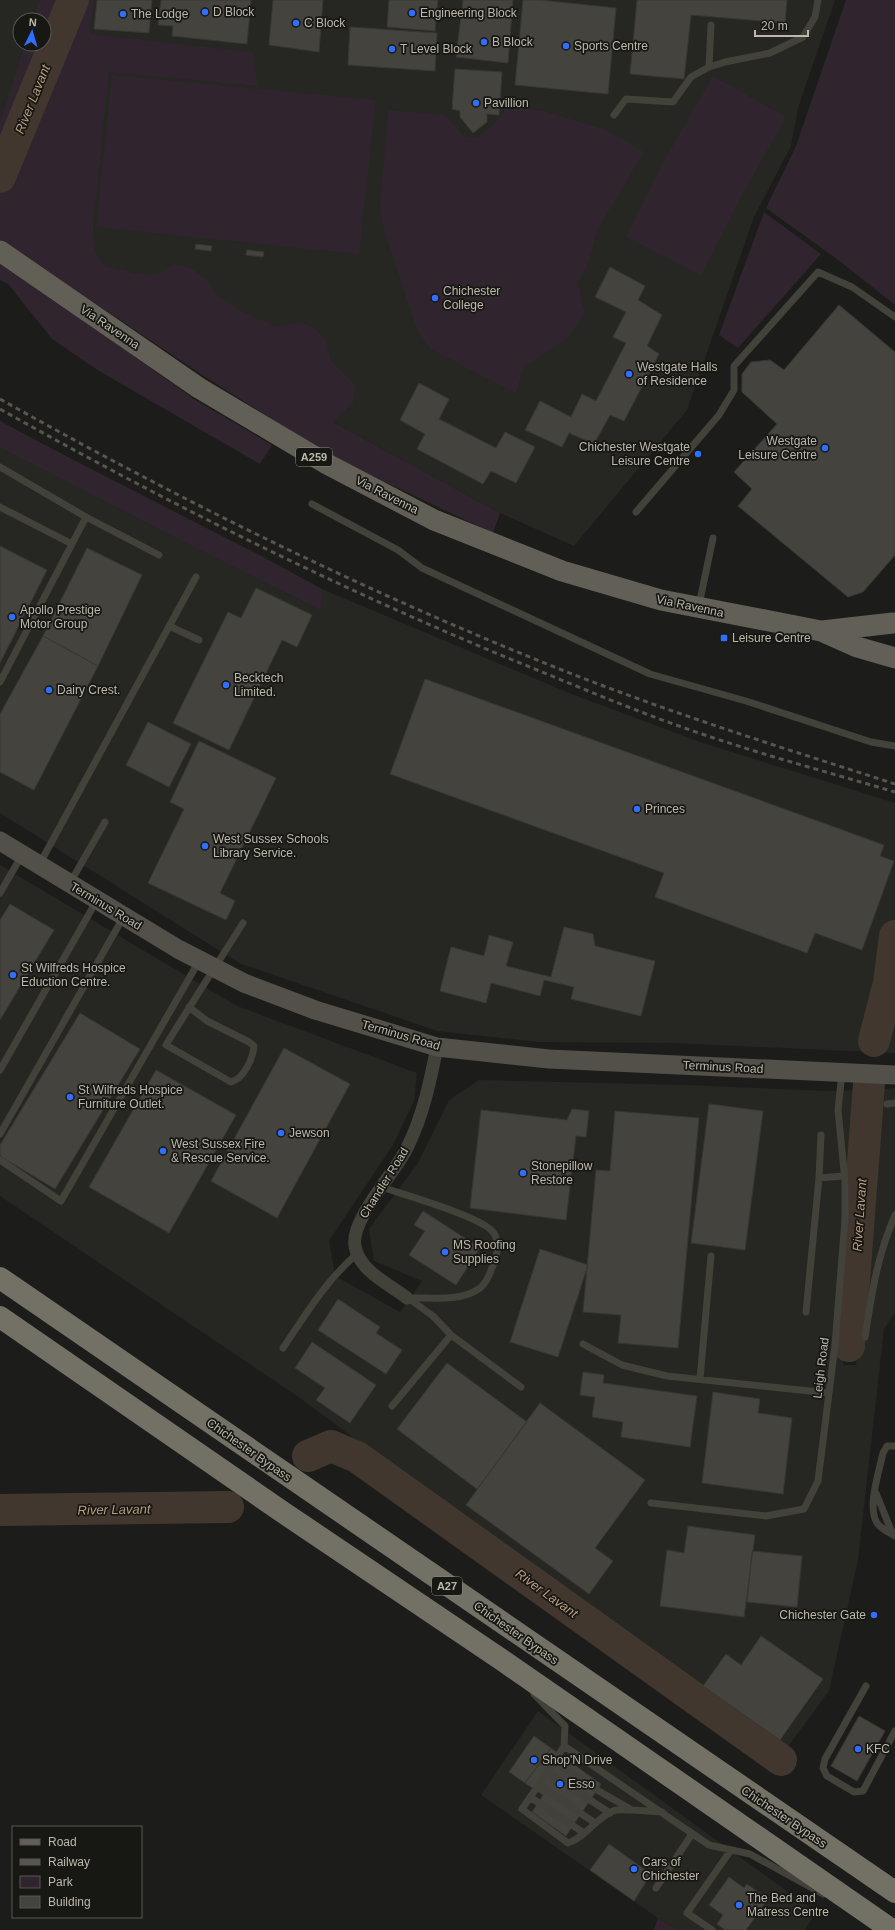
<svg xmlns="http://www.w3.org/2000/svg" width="895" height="1930" font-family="Arial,sans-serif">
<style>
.built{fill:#262622;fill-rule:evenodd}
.green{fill:#30252e}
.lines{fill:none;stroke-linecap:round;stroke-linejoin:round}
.river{stroke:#42372e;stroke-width:32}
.building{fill:#44433e;stroke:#383833}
.lane{stroke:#42413a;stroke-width:7}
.street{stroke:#42413a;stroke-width:13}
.secondary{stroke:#525048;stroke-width:19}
.primary{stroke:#615f56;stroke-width:21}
.highway{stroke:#737066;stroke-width:22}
.rail{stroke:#57554d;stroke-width:3;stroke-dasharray:5 4;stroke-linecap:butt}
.poi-dot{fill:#2f6eff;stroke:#171714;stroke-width:1.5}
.labels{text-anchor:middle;stroke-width:3.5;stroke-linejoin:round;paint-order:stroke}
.shield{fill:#171714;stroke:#8b887e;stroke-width:1}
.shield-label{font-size:11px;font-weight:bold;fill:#bdb8ab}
.poi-label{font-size:12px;fill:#bdb8ab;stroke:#171714;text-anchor:start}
.street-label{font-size:12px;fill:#bdb8ab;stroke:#171714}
.water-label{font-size:13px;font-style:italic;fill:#ba9d7f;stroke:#171714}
</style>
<rect width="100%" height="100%" fill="#1c1c1a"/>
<path class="built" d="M 0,0 L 835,0 L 798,108 L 791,146 L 754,217 L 687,410 L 574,546 L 500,513 L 333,422 L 0,198 ZM 20,20 L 44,20 L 44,44 L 20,44 Z
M 0,421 L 84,467 L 264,557 L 322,589 L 569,693 L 700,742 L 895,803 L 895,1053 L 671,1043 L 538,1042 L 437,1031 L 239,963 L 0,813 Z
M 0,865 L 237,1006 L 417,1073 L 414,1101 L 393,1145 L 329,1241 L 335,1276 L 400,1312 L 422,1281 L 374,1261 L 369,1229 L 418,1163 L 449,1100 L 479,1080 L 685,1085 L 827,1091 L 860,1090 L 853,1239 L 843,1365 L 856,1365 L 884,1089 L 895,1088 L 895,1313 L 884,1329 L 858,1560 L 829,1691 L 781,1756 L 300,1398 L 0,1196 Z
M 538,1711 L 816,1912 L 805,1930 L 678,1930 L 658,1918 L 481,1795 Z"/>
<path class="green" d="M 40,0 L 94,0 L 90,34 L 253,52 L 258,86 L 109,72 L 93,227 L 95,251 L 104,266 L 138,274 L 157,275 L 173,264 L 191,268 L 207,280 L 216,294 L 240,310 L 258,319 L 276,326 L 303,322 L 316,330 L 326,340 L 331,361 L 356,385 L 353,403 L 333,422 L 500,513 L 493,533 L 332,457 L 207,378 L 0,240 L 0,122 L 25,44 L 44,44 L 44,20 L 33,20 Z
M 846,0 L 895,0 L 895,305 L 837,259 L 766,208 L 796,146 Z
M 112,75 L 376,100 L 359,254 L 96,227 Z
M 713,76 L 786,117 L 740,199 L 701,275 L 626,237 L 665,159 Z
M 506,106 L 544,111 L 606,130 L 644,152 L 598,229 L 589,260 L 578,284 L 585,313 L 568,338 L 524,366 L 516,393 L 430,349 L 417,330 L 384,230 L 380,208 L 388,110 L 446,115 L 463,136 L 477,137 C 489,128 501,120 506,106 Z
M 764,212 L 821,254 L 738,348 L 719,335 Z
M 0,261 L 194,399 L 272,445 L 260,464 L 99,371 L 52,339 L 8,284 L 0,280 Z
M 0,421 C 107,479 216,531 322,589 L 321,610 L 196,548 L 0,447 Z
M 658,1918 L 678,1930 L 654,1930 Z"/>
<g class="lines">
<path class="river" d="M 0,177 L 73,0
M 874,1041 L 889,983 L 895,936
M 849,1346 L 869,1084
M 308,1456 L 331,1446 L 357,1457 L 781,1760
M 0,1510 L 228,1507"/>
</g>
<path class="building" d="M 97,0 L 152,0 L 149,33 L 94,29 Z
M 161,0 L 251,0 L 247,44 L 172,36 L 173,26 L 158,25 Z
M 273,0 L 323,0 L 319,52 L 269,45 Z
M 389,0 L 438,0 L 435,31 L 387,27 Z
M 463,0 L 513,0 L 508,63 L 456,57 Z
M 523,0 L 541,0 L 616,8 L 608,94 L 515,85 Z
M 637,0 L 787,0 L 785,23 L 691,15 L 684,79 L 630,74 Z
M 350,27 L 437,33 L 435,71 L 348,65 Z
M 455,69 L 502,72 L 499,115 L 487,114 L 487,122 L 473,133 L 460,117 L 460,111 L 452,109 Z
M 196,244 L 212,246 L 211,251 L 195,249 Z
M 247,250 L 264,252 L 263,257 L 246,255 Z
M 610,267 L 645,286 L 638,300 L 662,315 L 647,346 L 659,354 L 624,421 L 610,415 L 594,444 L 569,433 L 562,447 L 525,430 L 540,401 L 571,417 L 582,394 L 596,401 L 626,343 L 613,337 L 626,312 L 595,297 Z
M 839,305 L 895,352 L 895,555 L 863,592 L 848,597 L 738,506 L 752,489 L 734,472 L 777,424 L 742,392 L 742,374 L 751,362 L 770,360 L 784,370 Z
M 419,383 L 449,399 L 439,419 L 496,448 L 505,432 L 535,447 L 516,483 L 491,471 L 483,484 L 417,449 L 425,434 L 400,420 Z
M 0,546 L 47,570 L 0,663 Z
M 87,548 L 142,575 L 98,666 L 43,636 Z
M 256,588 L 312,615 L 297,647 L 282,640 L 229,750 L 173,723 L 228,612 L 241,618 Z
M 43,636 L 98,666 L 34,790 L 0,772 L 0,714 Z
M 425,679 L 884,845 L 880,856 L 894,861 L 862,950 L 815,933 L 807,953 L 655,897 L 664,873 L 390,774 Z
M 148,722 L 191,744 L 169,787 L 126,765 Z
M 199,741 L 276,778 L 220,893 L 235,901 L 226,920 L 148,883 L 184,809 L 170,802 Z
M 10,904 L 54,930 L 0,1020 L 0,920 Z
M 564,927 L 593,934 L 595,946 L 655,961 L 641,1016 L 571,999 L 574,987 L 544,980 L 540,996 L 491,983 L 486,1003 L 440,991 L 451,947 L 484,956 L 489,935 L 513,942 L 506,966 L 551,977 Z
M 80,1013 L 140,1049 L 55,1189 L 0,1156 L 0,1145 Z
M 284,1048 L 350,1084 L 277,1218 L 211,1181 Z
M 156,1070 L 236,1115 L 169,1233 L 89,1187 Z
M 709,1104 L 763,1111 L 745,1250 L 691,1243 Z
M 572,1109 L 589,1111 L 586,1137 L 576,1136 L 566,1220 L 470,1208 L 481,1110 L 567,1120 Z
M 615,1111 L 699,1118 L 678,1348 L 618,1343 L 621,1315 L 583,1312 L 596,1170 L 610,1171 Z
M 423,1211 L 480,1248 L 456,1285 L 409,1255 L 425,1231 L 414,1225 Z
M 540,1249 L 588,1265 L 558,1357 L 510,1342 Z
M 338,1299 L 380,1327 L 376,1333 L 402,1350 L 386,1374 L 318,1330 Z
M 312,1342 L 376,1385 L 350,1423 L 316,1400 L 325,1388 L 295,1368 Z
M 447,1363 L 527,1422 L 477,1489 L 397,1429 Z
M 583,1372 L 604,1375 L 603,1383 L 697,1396 L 690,1447 L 621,1437 L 623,1422 L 592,1417 L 595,1397 L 580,1395 Z
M 713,1392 L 760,1399 L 758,1413 L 792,1418 L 783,1494 L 702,1483 Z
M 540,1403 L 645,1480 L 595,1548 L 613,1561 L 589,1594 L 466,1505 Z
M 688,1526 L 755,1535 L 744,1617 L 660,1606 L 667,1550 L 684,1553 Z
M 752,1551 L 802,1556 L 797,1607 L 747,1602 Z
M 761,1636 L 823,1679 L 780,1740 L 703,1686 L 726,1654 L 741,1665 Z
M 859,1716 L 885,1731 L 857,1781 L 831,1766 Z
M 534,1736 L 551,1748 L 525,1783 L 509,1772 Z
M 551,1748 L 601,1784 L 566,1836 L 532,1812 L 543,1795 L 525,1783 Z
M 609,1844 L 651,1874 L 634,1901 L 590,1870 Z
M 729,1877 L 744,1888 L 747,1884 L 768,1899 L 746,1930 L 725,1930 L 717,1924 L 723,1915 L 709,1905 Z"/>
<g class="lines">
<path class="lane" d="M 709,67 L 711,25
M 614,115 L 626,99 L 673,102 L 691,77 L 709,67 L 725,62 L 770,53 L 803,37 L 815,17 L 818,0
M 0,467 L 86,517 L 72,544
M 312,504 L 398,550 L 422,568 L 650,674 L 746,701 L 871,742 L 895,746
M 0,507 L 72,544 L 0,682
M 636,512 L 719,415 L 734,390 L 734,366 L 818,272 L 852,287 L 895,317
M 86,517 L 159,555
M 699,605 L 713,538
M 169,626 L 199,640
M 39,865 L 196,577
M 70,883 L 105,822
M 0,893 L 22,855
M 189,1007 L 207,1021 L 249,1042 L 254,1046 C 253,1058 244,1079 231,1082 L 166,1045 C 191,1004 217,964 243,923
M 0,1070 L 97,900
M 887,1104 L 895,1103
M 0,1134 L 124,916
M 821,1135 L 819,1178 L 844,1176
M 0,1160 L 61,1201 L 199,961
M 382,1187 C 404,1195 479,1216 492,1231 C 499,1238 498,1251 495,1260 C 491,1270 487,1285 477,1290 C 458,1302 429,1297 407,1298
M 806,1312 L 819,1178
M 451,1335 L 521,1387
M 865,1337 C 872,1292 877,1257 895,1215
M 583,1344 L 622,1365 L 667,1376 L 829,1393
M 283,1348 C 306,1314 327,1279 358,1253
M 700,1379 L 711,1256
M 392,1406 L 451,1335 L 433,1316 L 408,1298
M 895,1446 L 887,1446 L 883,1453 C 879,1472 867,1507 877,1523 C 881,1529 890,1533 895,1536
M 876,1493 L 893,1535
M 651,1503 L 766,1516 L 804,1509 L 818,1481 L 835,1345 L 845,1219 L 845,1181 L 838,1110 L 842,1073
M 866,1686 L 825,1759 L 823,1768 L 827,1776 L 854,1792 L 863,1791 L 895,1731
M 534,1694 L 565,1726 L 564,1746 L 709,1845 L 750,1854 L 823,1894
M 564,1746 L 555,1761 L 597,1790 L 632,1810 L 662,1812
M 555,1761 L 522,1809 L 568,1843 C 586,1837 595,1819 613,1811 C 618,1809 626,1810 632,1810
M 547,1772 L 610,1813
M 539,1785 L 595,1823
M 530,1797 L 584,1833
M 656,1888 L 692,1834
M 712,1930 L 687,1913 L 731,1850"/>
<path class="street" d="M 407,1298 C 389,1284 359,1271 355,1246 C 350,1220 395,1173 407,1148 C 423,1116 430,1082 437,1047"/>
<path class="secondary" d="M 0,841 L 178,949 L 244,983 L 315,1010 L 437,1047 L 549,1059 L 895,1075"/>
<path class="primary" d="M 0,251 L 199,388 L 327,464 L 434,520 L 562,571 L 661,600 L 821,631 L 857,647 L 895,658
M 822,631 L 893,623"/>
<path class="highway" d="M 0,1278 L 895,1892
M 0,1317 L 284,1513 L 502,1660 L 892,1930"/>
<path class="rail" d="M 0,399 C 178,499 362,590 552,666 C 664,711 780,747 895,784
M 0,409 C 167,503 338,588 515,661 C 577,686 639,713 702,734 C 766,756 831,773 895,792"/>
</g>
<g class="poi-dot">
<circle cx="205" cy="12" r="4"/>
<circle cx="412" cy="13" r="4"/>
<circle cx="123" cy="14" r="4"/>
<circle cx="296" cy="23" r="4"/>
<circle cx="484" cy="42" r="4"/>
<circle cx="566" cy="46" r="4"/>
<circle cx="392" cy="49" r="4"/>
<circle cx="476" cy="103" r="4"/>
<circle cx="435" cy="298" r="4"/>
<circle cx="629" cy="374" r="4"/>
<circle cx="825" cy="448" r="4"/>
<circle cx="698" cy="454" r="4"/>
<circle cx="12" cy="617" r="4"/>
<rect x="720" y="634" width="8" height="8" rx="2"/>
<circle cx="226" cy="685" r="4"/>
<circle cx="49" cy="690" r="4"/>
<circle cx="637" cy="809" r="4"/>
<circle cx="205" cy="846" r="4"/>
<circle cx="13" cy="975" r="4"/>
<circle cx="70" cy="1097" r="4"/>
<circle cx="281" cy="1133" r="4"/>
<circle cx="163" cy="1151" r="4"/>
<circle cx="523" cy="1173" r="4"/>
<circle cx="445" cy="1252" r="4"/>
<circle cx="874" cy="1615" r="4"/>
<circle cx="858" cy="1749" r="4"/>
<circle cx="534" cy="1760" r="4"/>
<circle cx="560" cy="1784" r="4"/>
<circle cx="634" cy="1869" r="4"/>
<circle cx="739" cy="1905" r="4"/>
</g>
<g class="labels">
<g class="shield">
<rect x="296" y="448" width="36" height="18" rx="3"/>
<rect x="432" y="1577" width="30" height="18" rx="3"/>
</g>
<g class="shield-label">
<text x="314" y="461">A259</text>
<text x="447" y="1590">A27</text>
</g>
<g class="poi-label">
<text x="213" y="16">D Block</text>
<text x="420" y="17">Engineering Block</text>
<text x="131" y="18">The Lodge</text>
<text x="304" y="27">C Block</text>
<text x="492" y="46">B Block</text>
<text x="574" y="50">Sports Centre</text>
<text x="400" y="53">T Level Block</text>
<text x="484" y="107">Pavillion</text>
<text x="443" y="295">Chichester<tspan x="443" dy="14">College</tspan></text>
<text x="637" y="371">Westgate Halls<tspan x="637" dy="14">of Residence</tspan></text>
<text x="817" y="445" text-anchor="end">Westgate<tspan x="817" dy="14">Leisure Centre</tspan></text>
<text x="690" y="451" text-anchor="end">Chichester Westgate<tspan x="690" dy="14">Leisure Centre</tspan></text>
<text x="20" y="614">Apollo Prestige<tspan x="20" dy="14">Motor Group</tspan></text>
<text x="732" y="642">Leisure Centre</text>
<text x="234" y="682">Becktech<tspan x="234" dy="14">Limited.</tspan></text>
<text x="57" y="694">Dairy Crest.</text>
<text x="645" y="813">Princes</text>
<text x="213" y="843">West Sussex Schools<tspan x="213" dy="14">Library Service.</tspan></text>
<text x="21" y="972">St Wilfreds Hospice<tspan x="21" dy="14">Eduction Centre.</tspan></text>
<text x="78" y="1094">St Wilfreds Hospice<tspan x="78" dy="14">Furniture Outlet.</tspan></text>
<text x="289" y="1137">Jewson</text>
<text x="171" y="1148">West Sussex Fire<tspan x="171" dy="14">&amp; Rescue Service.</tspan></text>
<text x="531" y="1170">Stonepillow<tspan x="531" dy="14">Restore</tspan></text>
<text x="453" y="1249">MS Roofing<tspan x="453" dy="14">Supplies</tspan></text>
<text x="866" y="1619" text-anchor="end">Chichester Gate</text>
<text x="866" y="1753">KFC</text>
<text x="542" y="1764">Shop'N Drive</text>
<text x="568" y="1788">Esso</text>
<text x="642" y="1866">Cars of<tspan x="642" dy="14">Chichester</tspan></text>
<text x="747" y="1902">The Bed and<tspan x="747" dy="14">Matress Centre</tspan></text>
</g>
<g class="street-label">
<text transform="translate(110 327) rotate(34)" y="4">Via Ravenna</text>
<text transform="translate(387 495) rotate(27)" y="4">Via Ravenna</text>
<text transform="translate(690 606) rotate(12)" y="4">Via Ravenna</text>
<text transform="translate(106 906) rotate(31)" y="4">Terminus Road</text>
<text transform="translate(401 1035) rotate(16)" y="4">Terminus Road</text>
<text transform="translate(723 1067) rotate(3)" y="4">Terminus Road</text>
<text transform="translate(384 1183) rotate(-58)" y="4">Chandler Road</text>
<text transform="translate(821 1368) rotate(-83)" y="4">Leigh Road</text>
<text transform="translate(249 1450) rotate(35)" y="4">Chichester Bypass</text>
<text transform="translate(516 1633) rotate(35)" y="4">Chichester Bypass</text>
<text transform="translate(784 1817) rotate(34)" y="4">Chichester Bypass</text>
</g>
<g class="water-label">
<text transform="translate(32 99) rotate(-68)" y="5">River Lavant</text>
<text transform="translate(859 1215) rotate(-86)" y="5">River Lavant</text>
<text transform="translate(114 1509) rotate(-1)" y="5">River Lavant</text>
<text transform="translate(547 1593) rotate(36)" y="5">River Lavant</text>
</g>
</g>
<rect x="12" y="1826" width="130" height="92" fill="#171714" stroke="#595750"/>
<rect x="20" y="1839" width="20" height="6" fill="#615f56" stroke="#595750"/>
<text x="48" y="1846" font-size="12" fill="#bdb8ab">Road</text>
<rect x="20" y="1859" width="20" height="6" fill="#57554d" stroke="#595750"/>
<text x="48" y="1866" font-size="12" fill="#bdb8ab">Railway</text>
<rect x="20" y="1876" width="20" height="12" fill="#30252e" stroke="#595750"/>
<text x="48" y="1886" font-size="12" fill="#bdb8ab">Park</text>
<rect x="20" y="1896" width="20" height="12" fill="#44433e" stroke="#595750"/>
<text x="48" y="1906" font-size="12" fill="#bdb8ab">Building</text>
<g transform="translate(32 32) rotate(5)"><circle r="19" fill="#171714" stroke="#595750"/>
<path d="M0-3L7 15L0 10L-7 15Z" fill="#2f6eff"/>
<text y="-6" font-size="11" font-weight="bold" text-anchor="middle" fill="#bdb8ab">N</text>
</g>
<path d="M755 30v6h53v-6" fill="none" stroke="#bdb8ab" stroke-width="2"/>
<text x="761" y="30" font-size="12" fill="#bdb8ab" stroke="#171714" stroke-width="3" paint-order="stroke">20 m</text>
</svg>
